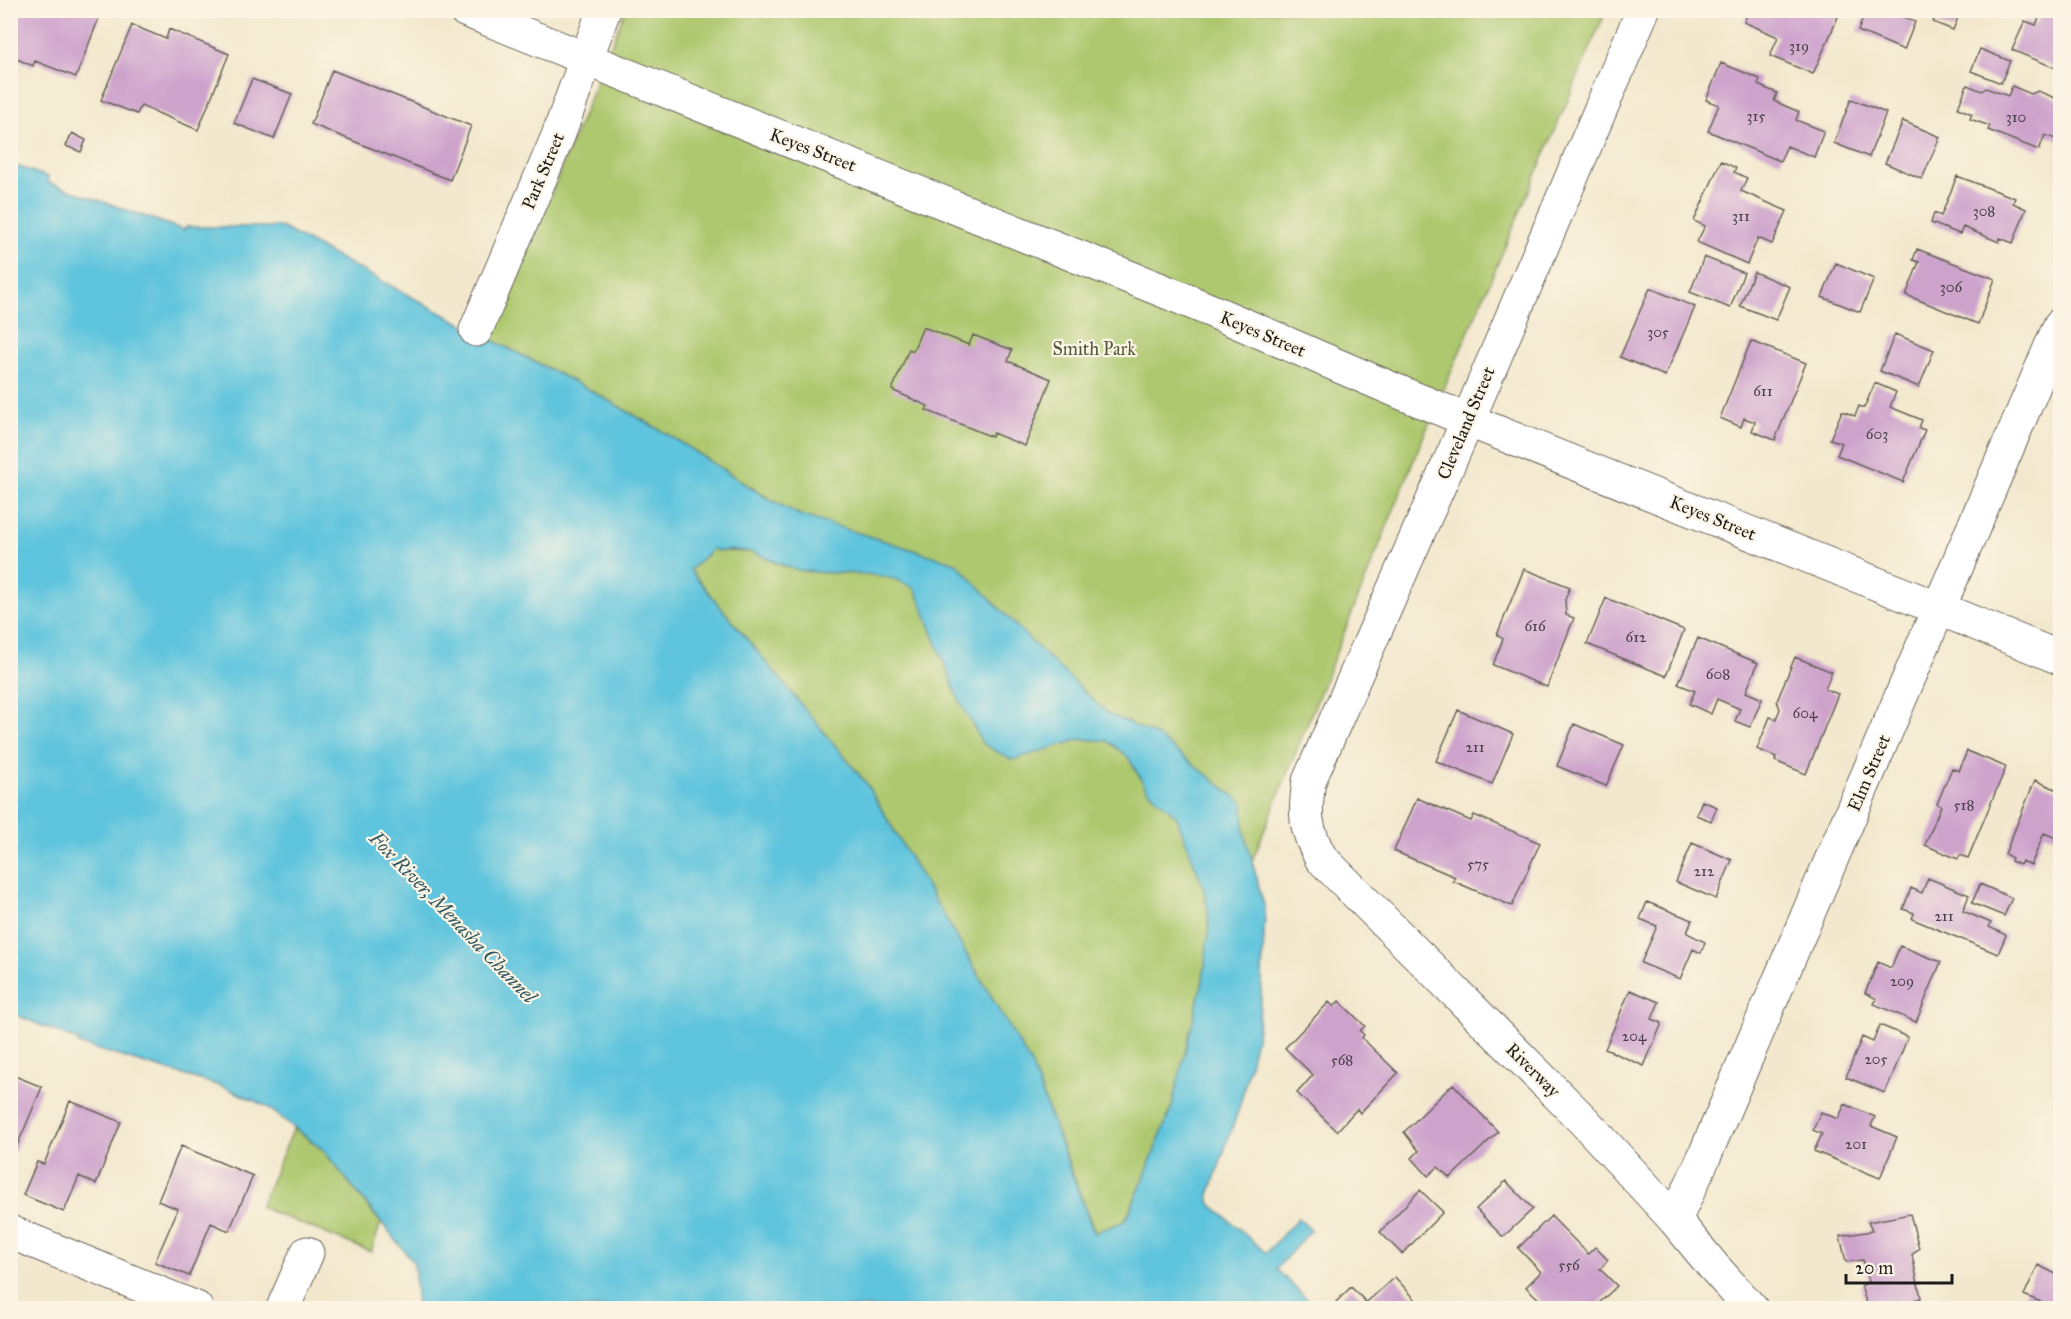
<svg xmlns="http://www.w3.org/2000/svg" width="2071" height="1319" font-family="'IM FELL Great Primer',serif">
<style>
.green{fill:#adc86e;stroke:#647245;stroke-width:1.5}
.water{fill:#5fc4dd;stroke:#3e707c;stroke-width:1.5;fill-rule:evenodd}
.building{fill:#cda3cc}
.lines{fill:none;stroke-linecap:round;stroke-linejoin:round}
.minor-casing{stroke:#67635a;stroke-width:35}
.tertiary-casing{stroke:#67635a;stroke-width:35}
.minor{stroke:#fff;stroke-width:33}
.tertiary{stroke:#fff;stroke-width:33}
.labels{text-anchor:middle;stroke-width:4.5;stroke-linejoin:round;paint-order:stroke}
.number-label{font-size:15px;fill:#483e48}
.street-label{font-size:18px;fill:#1c1c1c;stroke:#fcf5e5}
.park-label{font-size:18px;fill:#4f5839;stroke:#fcf5e5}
.water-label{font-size:20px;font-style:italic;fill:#335760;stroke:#fcf5e5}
</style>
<rect width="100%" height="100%" fill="#fcf5e5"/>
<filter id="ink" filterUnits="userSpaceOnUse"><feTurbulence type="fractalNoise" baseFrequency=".0167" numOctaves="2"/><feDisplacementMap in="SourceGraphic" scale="12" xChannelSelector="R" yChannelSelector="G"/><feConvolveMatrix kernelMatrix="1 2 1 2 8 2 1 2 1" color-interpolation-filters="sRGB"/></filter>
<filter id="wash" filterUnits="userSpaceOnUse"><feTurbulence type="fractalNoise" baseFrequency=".008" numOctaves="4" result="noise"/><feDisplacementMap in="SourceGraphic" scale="24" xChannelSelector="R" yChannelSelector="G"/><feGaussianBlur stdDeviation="1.35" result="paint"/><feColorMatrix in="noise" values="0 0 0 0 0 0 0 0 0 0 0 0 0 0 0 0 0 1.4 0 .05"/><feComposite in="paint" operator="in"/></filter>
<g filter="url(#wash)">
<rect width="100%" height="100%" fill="#f3e8cd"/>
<path class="green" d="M 625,11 L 1606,11 L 1419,447 L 1252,861 L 1171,1109 L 1139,1190 L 1125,1221 L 1095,1233 L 1031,1064 L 866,783 L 689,569 L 714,548 L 717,551 L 752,552 L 788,568 L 800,515 C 754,492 714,462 670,436 C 612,401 553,371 492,340 Z
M 294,1128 L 323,1150 L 381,1223 L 371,1252 L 260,1207 Z"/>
<path class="water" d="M 10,164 L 48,177 L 47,182 L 184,230 L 186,227 L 281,227 L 492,340 L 590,390 L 672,437 L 767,498 L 800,515 L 956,563 L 1031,641 L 1107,713 L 1157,736 L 1243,803 L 1244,831 L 1265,909 L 1261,1000 L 1257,1035 L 1240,1105 L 1209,1195 L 1211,1204 L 1266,1253 L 1298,1218 L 1311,1230 L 1276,1269 L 1316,1308 L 417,1308 L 414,1263 L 323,1150 L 266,1106 L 224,1087 L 78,1044 L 79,1041 L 11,1013 ZM 714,548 L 717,551 C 729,551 743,549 754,553 C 769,558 782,567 798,570 C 836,577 883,566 916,590 L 957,696 L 983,744 L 1012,760 L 1081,739 L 1108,741 L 1128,757 L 1146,788 L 1176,816 L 1203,886 L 1208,910 L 1209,928 L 1203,980 L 1171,1109 L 1139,1190 L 1125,1221 L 1094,1233 L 1031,1064 L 866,783 L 690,570 Z"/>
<g id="blocks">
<path class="building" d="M 10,10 L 102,10 L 76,77 L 35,61 L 33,66 L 10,56 Z
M 1749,10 L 1823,10 L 1838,17 L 1813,74 L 1770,56 L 1778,37 L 1744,22 Z
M 1866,10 L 1887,10 L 1915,22 L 1904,50 L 1858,31 Z
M 1938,10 L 1961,10 L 1953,30 L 1933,22 Z
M 2042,10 L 2060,10 L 2060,62 L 2058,69 L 2012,50 L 2025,21 L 2036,25 Z
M 132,25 L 166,39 L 169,29 L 229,54 L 198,130 L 141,106 L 137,114 L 101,100 Z
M 1980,49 L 2010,61 L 2001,83 L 1971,71 Z
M 1721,63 L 1760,79 L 1758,85 L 1777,93 L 1774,101 L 1799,112 L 1796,120 L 1824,131 L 1814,157 L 1787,146 L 1780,161 L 1708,131 L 1719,105 L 1706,100 Z
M 332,70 L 471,126 L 450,180 L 311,124 Z
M 252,79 L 292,94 L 274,139 L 234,123 Z
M 1967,85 L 1982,91 L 1986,88 L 2008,96 L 2012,86 L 2031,94 L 2038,91 L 2060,100 L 2060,137 L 2059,140 L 2045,135 L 2039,150 L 1988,130 L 1990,126 L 1970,119 L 1972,114 L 1958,108 Z
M 1851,99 L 1886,113 L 1869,157 L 1834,143 Z
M 1903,121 L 1940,137 L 1922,179 L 1885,163 Z
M 72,133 L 86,140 L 81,152 L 66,146 Z
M 1721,161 L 1736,168 L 1734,172 L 1747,178 L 1741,191 L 1787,211 L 1772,244 L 1758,238 L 1747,264 L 1697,242 L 1705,226 L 1694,221 Z
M 1957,176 L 2015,198 L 2013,203 L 2026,209 L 2013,243 L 2000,238 L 1999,242 L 1963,227 L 1960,234 L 1931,223 L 1934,213 L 1941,216 Z
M 1917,249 L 1995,279 L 1978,324 L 1906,295 L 1919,262 L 1913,260 Z
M 1704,257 L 1744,273 L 1730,308 L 1690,292 Z
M 1836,263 L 1874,279 L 1860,312 L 1822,297 Z
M 1754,272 L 1790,287 L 1776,320 L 1740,306 Z
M 1650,288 L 1695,307 L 1665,376 L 1620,357 Z
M 923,327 L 969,345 L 973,335 L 1012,350 L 1008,361 L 1051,379 L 1025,446 L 993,433 L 992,437 L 926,410 L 928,406 L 892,390 L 909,349 L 913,351 Z
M 1895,334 L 1934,350 L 1919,387 L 1880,371 Z
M 1751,341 L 1806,363 L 1775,440 L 1752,431 L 1755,422 L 1744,418 L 1741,427 L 1720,418 Z
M 1875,383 L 1896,392 L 1890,407 L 1922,420 L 1919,428 L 1925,430 L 1903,482 L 1837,455 L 1842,443 L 1830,439 L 1842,411 L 1855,416 L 1859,406 L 1864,408 Z
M 1524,569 L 1570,587 L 1565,600 L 1566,615 L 1574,618 L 1547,687 L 1493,665 L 1503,639 L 1497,635 Z
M 1606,598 L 1684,630 L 1666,676 L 1587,644 Z
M 1698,638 L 1758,663 L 1746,692 L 1762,699 L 1750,727 L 1735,721 L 1740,709 L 1717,699 L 1711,714 L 1689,704 L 1695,691 L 1678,684 Z
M 1795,657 L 1832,672 L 1825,689 L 1838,694 L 1806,774 L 1775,761 L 1776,757 L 1757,749 L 1770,717 L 1776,719 L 1780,709 L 1777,701 Z
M 1458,710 L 1513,734 L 1492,784 L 1436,761 Z
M 1574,724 L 1624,745 L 1606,786 L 1557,766 Z
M 1967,751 L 2006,767 L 1968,858 L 1960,855 L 1958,859 L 1925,845 L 1941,806 L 1937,804 L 1952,768 L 1959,771 Z
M 2035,780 L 2060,791 L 2060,826 L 2056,838 L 2044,833 L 2031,865 L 2022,861 L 2020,865 L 2011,861 L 2012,858 L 2005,854 Z
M 1417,798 L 1471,821 L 1474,815 L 1540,843 L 1512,906 L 1453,881 L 1455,877 L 1394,851 Z
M 1702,801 L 1717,807 L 1711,821 L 1696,815 Z
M 1692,843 L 1732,860 L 1716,899 L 1676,882 Z
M 1928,878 L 1969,895 L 1963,911 L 1991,923 L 1989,927 L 2006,935 L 1998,954 L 1912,919 L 1914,913 L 1903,909 L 1911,888 L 1922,893 Z
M 1980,884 L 2012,898 L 2004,916 L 1972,903 Z
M 1647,902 L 1692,920 L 1687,933 L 1705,942 L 1701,953 L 1693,949 L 1680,979 L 1641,963 L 1657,926 L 1640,919 Z
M 1900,946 L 1941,962 L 1916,1022 L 1874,1004 L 1877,999 L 1865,993 L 1878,962 L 1891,968 Z
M 1630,990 L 1659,1002 L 1652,1019 L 1662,1023 L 1644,1066 L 1605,1049 Z
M 1339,1001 L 1365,1026 L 1360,1031 L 1364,1035 L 1362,1038 L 1398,1073 L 1360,1113 L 1357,1109 L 1337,1131 L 1297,1093 L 1313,1075 L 1285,1048 L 1329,1002 L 1334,1007 Z
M 1880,1025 L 1908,1037 L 1885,1093 L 1846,1077 L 1862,1037 L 1873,1042 Z
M 10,1074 L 42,1087 L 15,1151 L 10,1149 Z
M 1453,1084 L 1498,1132 L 1450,1178 L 1438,1167 L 1428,1176 L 1412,1158 L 1419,1151 L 1404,1132 Z
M 70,1101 L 121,1122 L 96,1184 L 79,1176 L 64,1212 L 23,1195 L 37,1162 L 44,1164 Z
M 1845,1104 L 1875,1117 L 1871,1126 L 1897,1137 L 1880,1178 L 1814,1151 L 1822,1134 L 1813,1130 L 1821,1112 L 1838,1119 Z
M 181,1146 L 253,1176 L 229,1231 L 211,1223 L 189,1276 L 155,1262 L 178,1209 L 158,1201 Z
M 1506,1181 L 1533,1209 L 1503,1237 L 1476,1209 Z
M 1420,1190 L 1443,1212 L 1402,1254 L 1380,1232 Z
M 1910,1214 L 1919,1248 L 1912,1255 L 1921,1298 L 1887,1308 L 1868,1308 L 1861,1286 L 1869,1282 L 1863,1260 L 1846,1262 L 1840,1236 L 1872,1231 L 1868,1222 Z
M 1551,1216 L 1588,1254 L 1595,1247 L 1608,1260 L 1600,1269 L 1617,1286 L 1594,1308 L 1548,1308 L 1526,1287 L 1541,1272 L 1518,1248 Z
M 2038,1265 L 2060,1276 L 2060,1308 L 2055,1308 L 2024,1295 Z
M 1395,1277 L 1423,1308 L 1360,1308 Z
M 1351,1287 L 1366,1302 L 1359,1308 L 1330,1308 Z"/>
</g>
</g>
<g filter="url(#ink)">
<use href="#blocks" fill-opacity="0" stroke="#67635a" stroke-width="1.5"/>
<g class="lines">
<defs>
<path id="minor" d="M 1643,10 L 1468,420 L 1309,781 C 1304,814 1305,829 1321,858 L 1583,1120 L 1675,1220 L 1713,1266 L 1751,1308
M 476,330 L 558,136 L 604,10
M 1675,1220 L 1704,1157 L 2060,325
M 10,1232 L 196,1308
M 283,1308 L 307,1253"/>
<path id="tertiary" d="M 465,10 C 698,106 931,198 1164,291 C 1252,327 1338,367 1426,403 C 1637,490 1850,571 2060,658"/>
</defs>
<use href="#minor" class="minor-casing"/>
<use href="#tertiary" class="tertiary-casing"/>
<use href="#minor" class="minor"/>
<use href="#tertiary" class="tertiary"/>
</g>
</g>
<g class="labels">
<g class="number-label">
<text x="1799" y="51">319</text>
<text x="1756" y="121">315</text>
<text x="2016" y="122">310</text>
<text x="1984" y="216">308</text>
<text x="1741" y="221">311</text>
<text x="1951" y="292">306</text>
<text x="1658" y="337">305</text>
<text x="1763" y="396">611</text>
<text x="1877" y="439">603</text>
<text x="1535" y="631">616</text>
<text x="1636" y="642">612</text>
<text x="1718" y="679">608</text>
<text x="1805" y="718">604</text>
<text x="1475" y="752">211</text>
<text x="1964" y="810">518</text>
<text x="1478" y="869">575</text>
<text x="1704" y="876">212</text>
<text x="1944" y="921">211</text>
<text x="1902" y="986">209</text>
<text x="1634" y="1041">204</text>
<text x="1876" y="1064">205</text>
<text x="1342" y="1065">568</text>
<text x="1856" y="1149">201</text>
<text x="1569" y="1270">556</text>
</g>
<g class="street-label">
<text transform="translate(813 150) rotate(21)" y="6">Keyes Street</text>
<text transform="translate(543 171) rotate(-67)" y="6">Park Street</text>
<text transform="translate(1263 334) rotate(23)" y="6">Keyes Street</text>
<text transform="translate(1466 423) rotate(-67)" y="6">Cleveland Street</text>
<text transform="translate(1713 518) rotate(22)" y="6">Keyes Street</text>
<text transform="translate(1869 773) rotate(-67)" y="6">Elm Street</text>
<text transform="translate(1533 1070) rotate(45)" y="6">Riverway</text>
</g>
<g class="park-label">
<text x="1094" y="355">Smith Park</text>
</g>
<g class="water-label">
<text transform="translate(453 917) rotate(46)" y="7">Fox River, Menasha Channel</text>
</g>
</g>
<rect width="2071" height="1319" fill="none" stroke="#fcf5e5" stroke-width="36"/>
<path d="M1846 1274v9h106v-9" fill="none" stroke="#1c1c1c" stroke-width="3"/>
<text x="1855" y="1274" font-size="18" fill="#1c1c1c" stroke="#fcf5e5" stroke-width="4.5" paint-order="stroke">20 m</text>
</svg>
